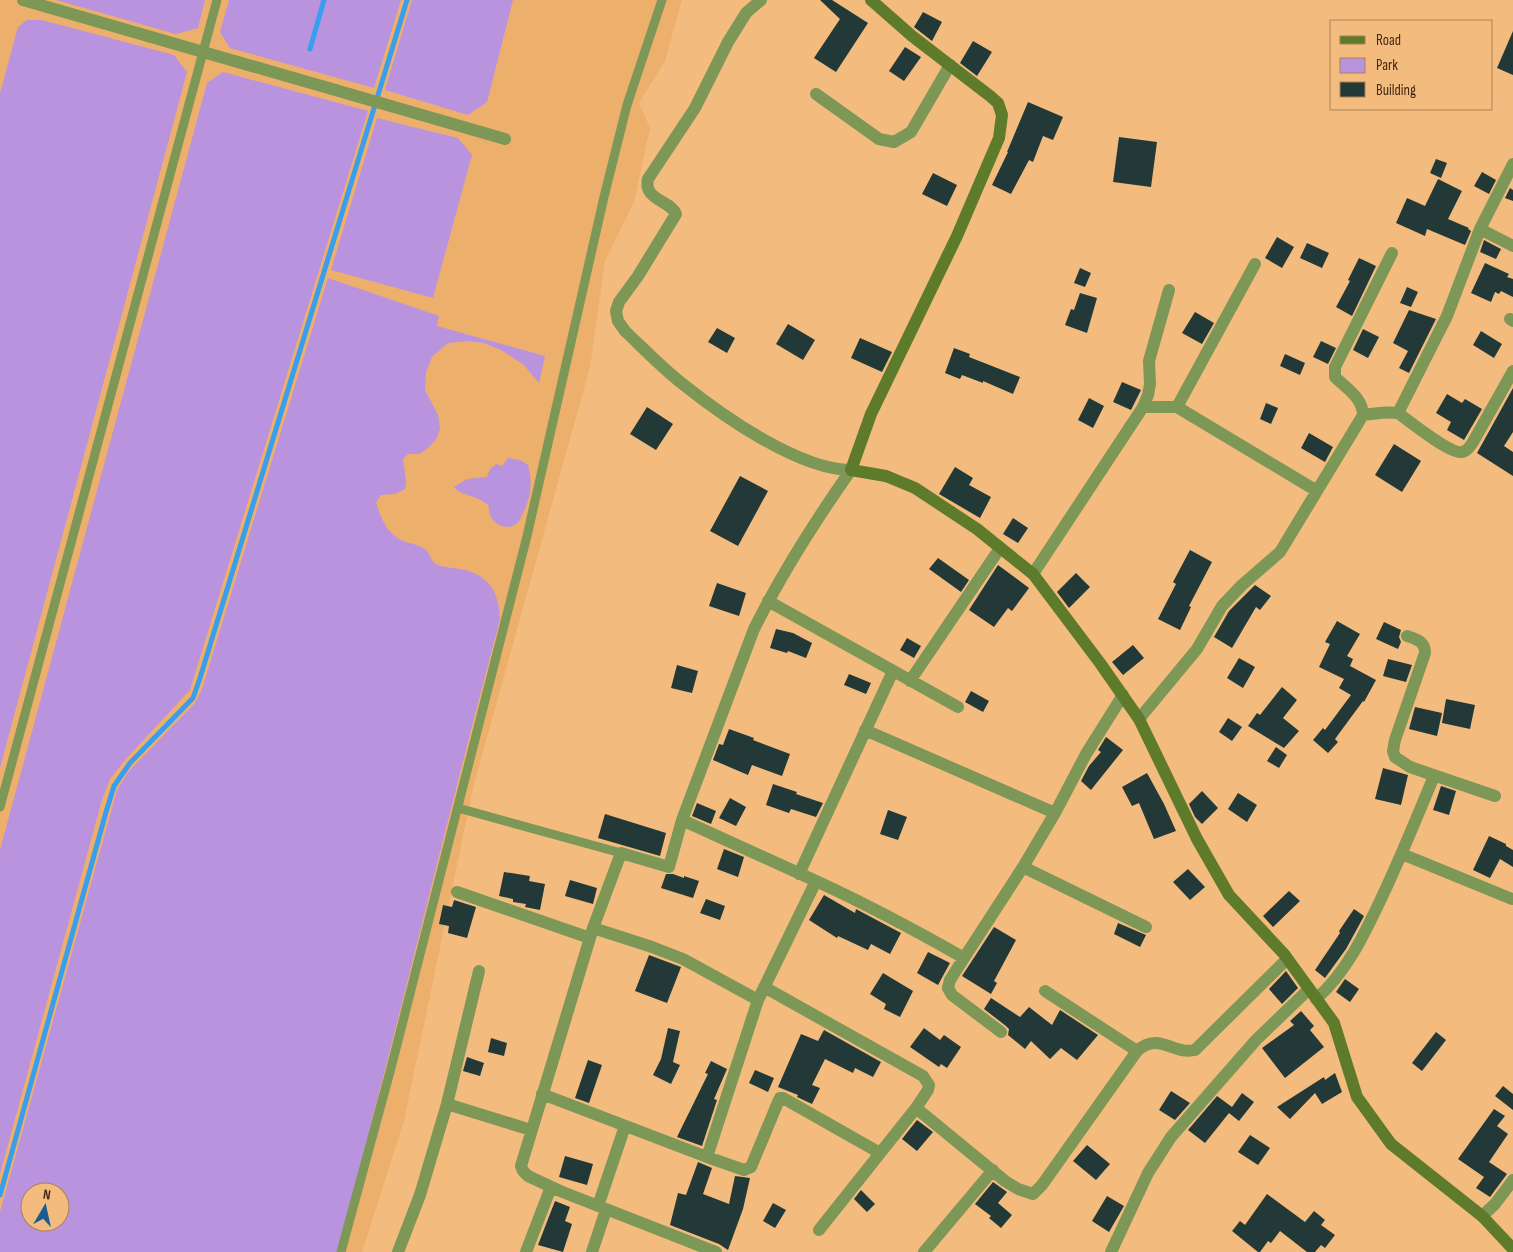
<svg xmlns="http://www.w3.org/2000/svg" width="1513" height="1252" font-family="'Sofia Sans Condensed',sans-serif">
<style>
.built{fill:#edaf6c;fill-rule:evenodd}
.green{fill:#b993de;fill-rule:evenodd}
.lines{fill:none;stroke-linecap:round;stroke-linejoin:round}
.stream{stroke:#3a9eee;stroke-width:5}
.building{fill:#223937}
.lane{stroke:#7c9756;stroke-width:9}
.street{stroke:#7c9756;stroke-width:12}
.secondary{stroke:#5d7b2a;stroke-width:12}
</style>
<rect width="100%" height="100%" fill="#f4bb7f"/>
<path class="built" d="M 0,0 L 682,0 L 665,61 L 639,103 L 650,128 L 634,202 L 605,261 L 590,367 L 473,788 L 404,1121 L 362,1252 L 0,1252 ZM 30,1192 L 60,1192 L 60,1222 L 30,1222 Z"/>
<path class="green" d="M 56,0 L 205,0 L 198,28 L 176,34 Z
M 229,0 L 401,0 L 374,88 L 230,48 L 220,32 Z
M 412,0 L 513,0 L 487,102 L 468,115 L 385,90 Z
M 27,20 L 42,20 L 174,55 L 187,72 L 0,768 L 0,93 L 18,27 Z
M 223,72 L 368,111 L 190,690 L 125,760 L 110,779 L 102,800 L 0,1174 L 0,850 L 207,83 Z
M 377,118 L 458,138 L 472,155 L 433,298 L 331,270 Z
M 328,278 L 439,316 L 437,326 L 545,356 L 539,383 L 524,365 L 501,350 L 484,343 L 468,341 L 448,343 L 432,357 L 426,372 L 425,390 L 438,415 L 440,428 L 437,438 L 430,446 L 420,454 L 408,454 L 403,459 L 406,481 L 405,489 L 395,494 L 381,495 L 376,502 C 380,517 387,533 401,540 C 409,544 419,544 426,550 C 431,555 430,561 438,565 C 446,568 456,568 465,570 C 491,577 499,594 500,619 C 444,830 394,1042 337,1252 L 0,1252 L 0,1212 L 117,790 L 129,771 L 195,703 L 202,689 ZM 30,1192 L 60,1192 L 60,1222 L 30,1222 Z
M 508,458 L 520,460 L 528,465 C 533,482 531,497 523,513 C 521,517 520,521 517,523 C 506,533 487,522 489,506 C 478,495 461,496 454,487 L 467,479 L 487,477 L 490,469 L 496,464 L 502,466 Z"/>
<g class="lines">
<path class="stream" d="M 310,49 L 324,0
M 0,1195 L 106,812 L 114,786 L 130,763 L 193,698 L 200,678 L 407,0"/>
</g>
<path class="building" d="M 820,0 L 832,0 L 868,23 L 836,72 L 814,58 L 840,19 Z
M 923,12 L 942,22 L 932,41 L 914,27 Z
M 1513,31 L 1513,75 L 1497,68 Z
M 973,41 L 992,52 L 977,76 L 960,63 Z
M 905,47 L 921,57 L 904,81 L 889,71 Z
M 1028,102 L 1063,117 L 1053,140 L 1043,136 L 1033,162 L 1029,160 L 1011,194 L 992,185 L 1008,152 L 1007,152 Z
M 1119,137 L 1157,142 L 1151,187 L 1113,182 Z
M 1436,159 L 1447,163 L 1441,178 L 1430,173 Z
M 1482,172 L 1496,180 L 1489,194 L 1474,186 Z
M 933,173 L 957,185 L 947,206 L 922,194 Z
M 1438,179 L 1462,191 L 1448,219 L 1469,228 L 1468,229 L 1471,231 L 1465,245 L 1427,229 L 1425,236 L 1396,223 L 1407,198 L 1425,206 Z
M 1510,188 L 1513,190 L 1513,201 L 1505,198 Z
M 1277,237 L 1294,247 L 1282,268 L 1265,258 Z
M 1484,240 L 1501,249 L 1496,259 L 1480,252 Z
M 1307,243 L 1329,253 L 1322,268 L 1300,258 Z
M 1359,258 L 1376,266 L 1352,316 L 1336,307 L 1350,281 L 1348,280 Z
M 1485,263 L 1509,274 L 1507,277 L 1513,279 L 1513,297 L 1501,291 L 1499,294 L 1495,292 L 1491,302 L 1471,293 Z
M 1080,268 L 1091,273 L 1085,287 L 1074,283 Z
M 1407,287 L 1418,292 L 1411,307 L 1400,303 Z
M 1080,293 L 1097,298 L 1087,333 L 1065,325 L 1071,309 L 1074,310 Z
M 1409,310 L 1436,319 L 1409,373 L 1399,368 L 1408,351 L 1393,343 Z
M 1195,312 L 1214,323 L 1202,344 L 1182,333 Z
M 788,324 L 815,340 L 803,360 L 776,344 Z
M 717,328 L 735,338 L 727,353 L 708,342 Z
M 1363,329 L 1379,337 L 1368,358 L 1353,350 Z
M 1481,331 L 1502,344 L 1494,358 L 1473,345 Z
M 860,338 L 892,352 L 882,372 L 851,358 Z
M 1321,341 L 1336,348 L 1328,364 L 1313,357 Z
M 954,348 L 970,354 L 969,357 L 1020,377 L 1013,394 L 983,381 L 983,383 L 962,375 L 960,379 L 945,373 Z
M 1285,354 L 1305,363 L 1300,375 L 1280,366 Z
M 1122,382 L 1141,390 L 1131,410 L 1113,402 Z
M 1513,388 L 1513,432 L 1504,446 L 1513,452 L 1513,476 L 1477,453 Z
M 1447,394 L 1462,403 L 1465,399 L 1482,409 L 1464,440 L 1447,430 L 1451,422 L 1436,413 Z
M 1089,398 L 1104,406 L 1093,428 L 1078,420 Z
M 1266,403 L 1278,408 L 1271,424 L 1260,419 Z
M 647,407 L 673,424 L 656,450 L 630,434 Z
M 1309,433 L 1333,447 L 1325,462 L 1301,448 Z
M 1394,444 L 1421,461 L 1402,492 L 1375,475 Z
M 955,467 L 973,478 L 969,485 L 991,497 L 980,518 L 939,494 Z
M 740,476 L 768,491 L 738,546 L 710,531 Z
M 1013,518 L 1028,528 L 1018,543 L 1003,534 Z
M 1190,550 L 1212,562 L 1189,606 L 1191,607 L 1180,630 L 1158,619 L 1176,584 L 1173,582 Z
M 938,558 L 969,580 L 961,592 L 929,569 Z
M 998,565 L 1029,588 L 1012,611 L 1008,608 L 994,627 L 969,610 Z
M 1076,573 L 1090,587 L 1069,608 L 1057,592 Z
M 717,583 L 746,593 L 739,616 L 709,606 Z
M 1255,585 L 1271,596 L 1260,610 L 1256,607 L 1232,648 L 1214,637 L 1229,611 Z
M 1337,621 L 1360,634 L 1347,656 L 1353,659 L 1350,666 L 1376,680 L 1364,702 L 1363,701 L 1335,739 L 1338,742 L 1328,753 L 1313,740 L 1323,728 L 1325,730 L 1351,695 L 1339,688 L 1344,679 L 1319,667 L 1330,644 L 1325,642 Z
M 1384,622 L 1401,630 L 1399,637 L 1401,642 L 1398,649 L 1376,639 Z
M 776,629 L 793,633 L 812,643 L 806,658 L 788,651 L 787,653 L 770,648 Z
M 907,638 L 921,646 L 914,658 L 900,650 Z
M 1133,645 L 1144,658 L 1123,675 L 1112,662 Z
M 1239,658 L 1255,667 L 1243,688 L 1227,678 Z
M 1388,659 L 1412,665 L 1406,682 L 1383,676 Z
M 677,665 L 698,671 L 692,693 L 671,688 Z
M 849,674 L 871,683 L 866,694 L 844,685 Z
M 1282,687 L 1297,700 L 1283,718 L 1299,731 L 1284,748 L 1248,726 L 1257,713 L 1260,715 Z
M 971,691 L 989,701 L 983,712 L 965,702 Z
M 1446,699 L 1475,705 L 1470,729 L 1442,723 Z
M 1415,707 L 1442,713 L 1437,736 L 1409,729 Z
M 1228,718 L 1242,727 L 1232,741 L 1219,732 Z
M 729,729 L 754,738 L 753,740 L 790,754 L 782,776 L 752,765 L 748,775 L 713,760 L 719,744 L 723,745 Z
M 1106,737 L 1123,750 L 1091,790 L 1081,781 L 1089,766 L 1101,752 L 1098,750 Z
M 1276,747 L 1287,755 L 1279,768 L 1267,761 Z
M 1383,768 L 1408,775 L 1401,805 L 1375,799 Z
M 1147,773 L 1164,804 L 1176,831 L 1154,839 L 1139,803 L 1132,806 L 1122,787 Z
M 773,784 L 797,792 L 796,794 L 823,803 L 816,817 L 791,809 L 789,813 L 766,805 Z
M 1441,786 L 1456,791 L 1449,815 L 1433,810 Z
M 1202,791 L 1218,808 L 1202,824 L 1195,817 L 1189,804 Z
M 1238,793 L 1257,805 L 1247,822 L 1228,809 Z
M 730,798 L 746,807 L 736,826 L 719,818 Z
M 697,803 L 716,811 L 711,824 L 692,816 Z
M 888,810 L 907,817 L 898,840 L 880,834 Z
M 605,814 L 666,833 L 660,856 L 598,838 Z
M 1489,836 L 1506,844 L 1506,846 L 1513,850 L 1513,867 L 1500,859 L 1490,878 L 1473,870 Z
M 724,849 L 744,857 L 738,877 L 717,869 Z
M 1188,869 L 1205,887 L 1190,900 L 1173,882 Z
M 504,872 L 530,876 L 529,881 L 545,884 L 540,910 L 525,907 L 526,904 L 513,902 L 513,899 L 499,896 Z
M 666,874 L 673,874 L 684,878 L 684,876 L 699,881 L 693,898 L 661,888 Z
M 570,880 L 597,888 L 593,904 L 565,896 Z
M 1289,891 L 1300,901 L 1273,927 L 1263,916 Z
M 824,895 L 855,913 L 856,909 L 901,933 L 890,954 L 871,944 L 868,950 L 838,936 L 837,938 L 809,920 Z
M 706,899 L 725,906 L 720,920 L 700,913 Z
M 454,900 L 476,907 L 467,938 L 448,933 L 449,926 L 439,924 L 443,905 L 452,907 Z
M 1354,909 L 1364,916 L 1346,949 L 1325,978 L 1315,970 L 1340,933 L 1339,931 Z
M 1118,923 L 1146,935 L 1140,947 L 1114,934 Z
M 994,927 L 1016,940 L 994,981 L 997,983 L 991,994 L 962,976 Z
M 928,952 L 950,963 L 938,985 L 917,973 Z
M 649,955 L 681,967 L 667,1003 L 635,991 Z
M 1286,971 L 1298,988 L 1282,1004 L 1269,989 Z
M 883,973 L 913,991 L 900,1017 L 884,1009 L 886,1004 L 870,994 Z
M 1345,979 L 1359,989 L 1350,1002 L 1336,992 Z
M 991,998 L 1020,1017 L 1029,1007 L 1052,1025 L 1060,1010 L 1098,1035 L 1077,1060 L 1061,1048 L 1050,1059 L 1031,1041 L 1025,1049 L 1008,1035 L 1009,1029 L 1006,1026 L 984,1009 Z
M 1301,1011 L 1314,1026 L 1310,1030 L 1324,1047 L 1285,1078 L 1262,1048 L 1294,1025 L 1290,1021 Z
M 668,1028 L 680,1031 L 673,1062 L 680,1065 L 671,1084 L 653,1075 L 661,1059 Z
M 924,1028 L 940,1040 L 944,1035 L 961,1047 L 947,1068 L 941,1064 L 939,1067 L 910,1047 Z
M 824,1030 L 881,1062 L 873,1077 L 855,1068 L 853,1073 L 825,1059 L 812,1085 L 820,1088 L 812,1104 L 797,1097 L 798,1095 L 778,1087 L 801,1034 L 818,1041 Z
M 1436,1032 L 1446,1040 L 1422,1071 L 1412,1063 Z
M 491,1038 L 507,1043 L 504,1056 L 488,1052 Z
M 467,1057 L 484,1063 L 480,1076 L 463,1071 Z
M 588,1060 L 602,1065 L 589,1103 L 575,1098 Z
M 711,1061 L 727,1069 L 714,1099 L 717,1100 L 702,1146 L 677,1137 L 708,1074 L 705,1073 Z
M 755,1070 L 774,1078 L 768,1092 L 749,1083 Z
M 1335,1073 L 1342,1092 L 1322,1104 L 1315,1093 L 1290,1119 L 1277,1107 L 1324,1077 L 1325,1080 Z
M 1503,1086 L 1513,1094 L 1513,1110 L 1495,1096 Z
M 1171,1091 L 1190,1103 L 1175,1120 L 1159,1110 Z
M 1242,1093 L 1254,1102 L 1239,1121 L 1229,1113 L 1205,1143 L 1188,1130 L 1217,1096 L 1232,1107 Z
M 1494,1109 L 1505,1116 L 1497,1126 L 1508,1134 L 1489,1162 L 1507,1174 L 1490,1197 L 1476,1188 L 1484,1177 L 1458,1159 Z
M 917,1120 L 933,1132 L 917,1151 L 902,1139 Z
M 1250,1135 L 1270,1148 L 1258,1165 L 1238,1152 Z
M 1087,1145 L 1110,1164 L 1096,1180 L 1073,1161 Z
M 565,1156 L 593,1164 L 587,1185 L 559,1177 Z
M 698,1162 L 712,1168 L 703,1194 L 729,1204 L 735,1176 L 750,1178 L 743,1209 L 728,1250 L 719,1244 L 670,1225 L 678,1193 L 686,1195 Z
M 993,1182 L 1007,1192 L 998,1203 L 1012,1215 L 1001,1228 L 989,1218 L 991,1216 L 975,1204 Z
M 861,1190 L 875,1204 L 867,1212 L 854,1199 Z
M 1267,1194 L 1305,1222 L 1314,1211 L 1325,1220 L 1321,1225 L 1335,1235 L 1325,1248 L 1321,1245 L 1315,1252 L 1307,1252 L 1280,1231 L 1271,1243 L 1268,1241 L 1260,1252 L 1258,1252 L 1232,1231 L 1240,1221 L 1245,1225 Z
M 1107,1196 L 1124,1206 L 1109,1232 L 1092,1221 Z
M 555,1201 L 570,1207 L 565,1221 L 572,1224 L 563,1252 L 538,1245 Z
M 773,1203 L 786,1210 L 775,1228 L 763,1221 Z"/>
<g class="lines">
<path class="lane" d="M 0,807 L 217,0
M 458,808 L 621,853
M 341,1252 L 391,1068 L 527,536 L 604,197 L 627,105 L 662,0"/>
<path class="street" d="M 23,0 L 505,139
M 761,0 L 746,13 L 728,42 L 695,108 L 648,179 C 643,200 670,200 676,214 L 638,276 L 619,302 L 616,311 L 618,321 L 625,331 C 644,349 663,369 684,385 C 724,417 800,470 851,470
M 816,94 L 879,139 L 894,142 L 911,132 L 950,65
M 1480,229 L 1513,246
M 1510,319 L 1513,321
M 1143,407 L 1177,407 L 1317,491
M 1177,407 L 1255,264
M 1398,413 C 1409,421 1450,454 1462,452 C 1468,451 1470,446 1473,442 L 1513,371
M 1363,415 C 1375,414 1386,411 1398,413 L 1447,316 L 1480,229 L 1513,164
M 1033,574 L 1143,407 L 1148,395 L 1150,384 L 1149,361 L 1169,290
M 768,601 L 958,707
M 1407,636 C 1416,639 1425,641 1425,653 L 1395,740 L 1393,751 L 1395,757 L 1410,767 L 1495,796
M 910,681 L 1000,548
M 1139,719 L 1197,649 L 1222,606 L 1242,585 L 1280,552 L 1363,415 C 1363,398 1346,388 1335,377 L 1335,367 L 1392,253
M 865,730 L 1055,813
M 682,820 L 754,629 C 782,573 815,521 851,470
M 1402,854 L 1512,899
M 1023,867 L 1146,927
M 799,874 L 893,671
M 816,881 L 682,820 L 669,867 L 621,853 L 593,928 L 652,947 L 683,959 L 758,1000 L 816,881 C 866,904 915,930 964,958 L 1023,867 L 1055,813 L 1086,754 L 1123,695
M 457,892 L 590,938
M 593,928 L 521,1166 L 523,1171 L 528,1176 L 560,1191 L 716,1252
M 964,958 L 950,980 L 948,988 L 952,995 L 1001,1032
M 764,987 L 923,1076 L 929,1085 L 928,1090 L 916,1108 L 819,1230
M 1045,991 L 1137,1051
M 1316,999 C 1346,973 1364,935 1381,899 C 1400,859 1417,817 1434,776
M 542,1094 L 707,1157 L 744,1170 L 751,1167 L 778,1102 L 780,1098 L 783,1098 L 880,1153
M 447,1104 L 531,1130
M 916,1108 L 1005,1181 L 1018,1189 L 1033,1194 L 1042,1185 L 1137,1051 C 1159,1031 1172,1055 1195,1050 L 1287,959
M 707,1157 L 758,1000
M 598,1206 L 625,1126
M 1482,1216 L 1495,1204 L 1513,1180
M 398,1252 L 420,1195 L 447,1104 L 479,971
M 526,1252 L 551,1187
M 592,1252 L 606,1210
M 924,1252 L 993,1170
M 1111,1252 L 1148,1173 L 1171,1137 L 1256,1040 L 1309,989"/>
<path class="secondary" d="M 871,0 L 912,36 L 990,96 L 998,103 L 1002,115 L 999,138 L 957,236 L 871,414 L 851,470 L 886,476 L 915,488 L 977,529 L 1033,574 L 1100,663 L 1139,719 L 1197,839 L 1229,895 L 1284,954 L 1334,1023 L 1357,1097 L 1391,1144 L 1482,1216 L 1513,1249"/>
</g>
<rect x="1330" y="20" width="162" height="90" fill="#f4bb7f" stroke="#ac8153"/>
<rect x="1340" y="36" width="25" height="8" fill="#5d7b2a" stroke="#ac8153"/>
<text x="1376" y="45" font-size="15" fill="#402a11">Road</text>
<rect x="1340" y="58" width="25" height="15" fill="#b993de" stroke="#ac8153"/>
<text x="1376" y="70" font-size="15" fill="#402a11">Park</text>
<rect x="1340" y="82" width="25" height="15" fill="#223937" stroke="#ac8153"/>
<text x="1376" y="95" font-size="15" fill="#402a11">Building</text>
<g transform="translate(45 1207) rotate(9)"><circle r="24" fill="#f4bb7f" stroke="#ac8153"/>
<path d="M0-4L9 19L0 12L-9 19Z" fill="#185c91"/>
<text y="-8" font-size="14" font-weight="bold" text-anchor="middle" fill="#402a11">N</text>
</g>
</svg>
